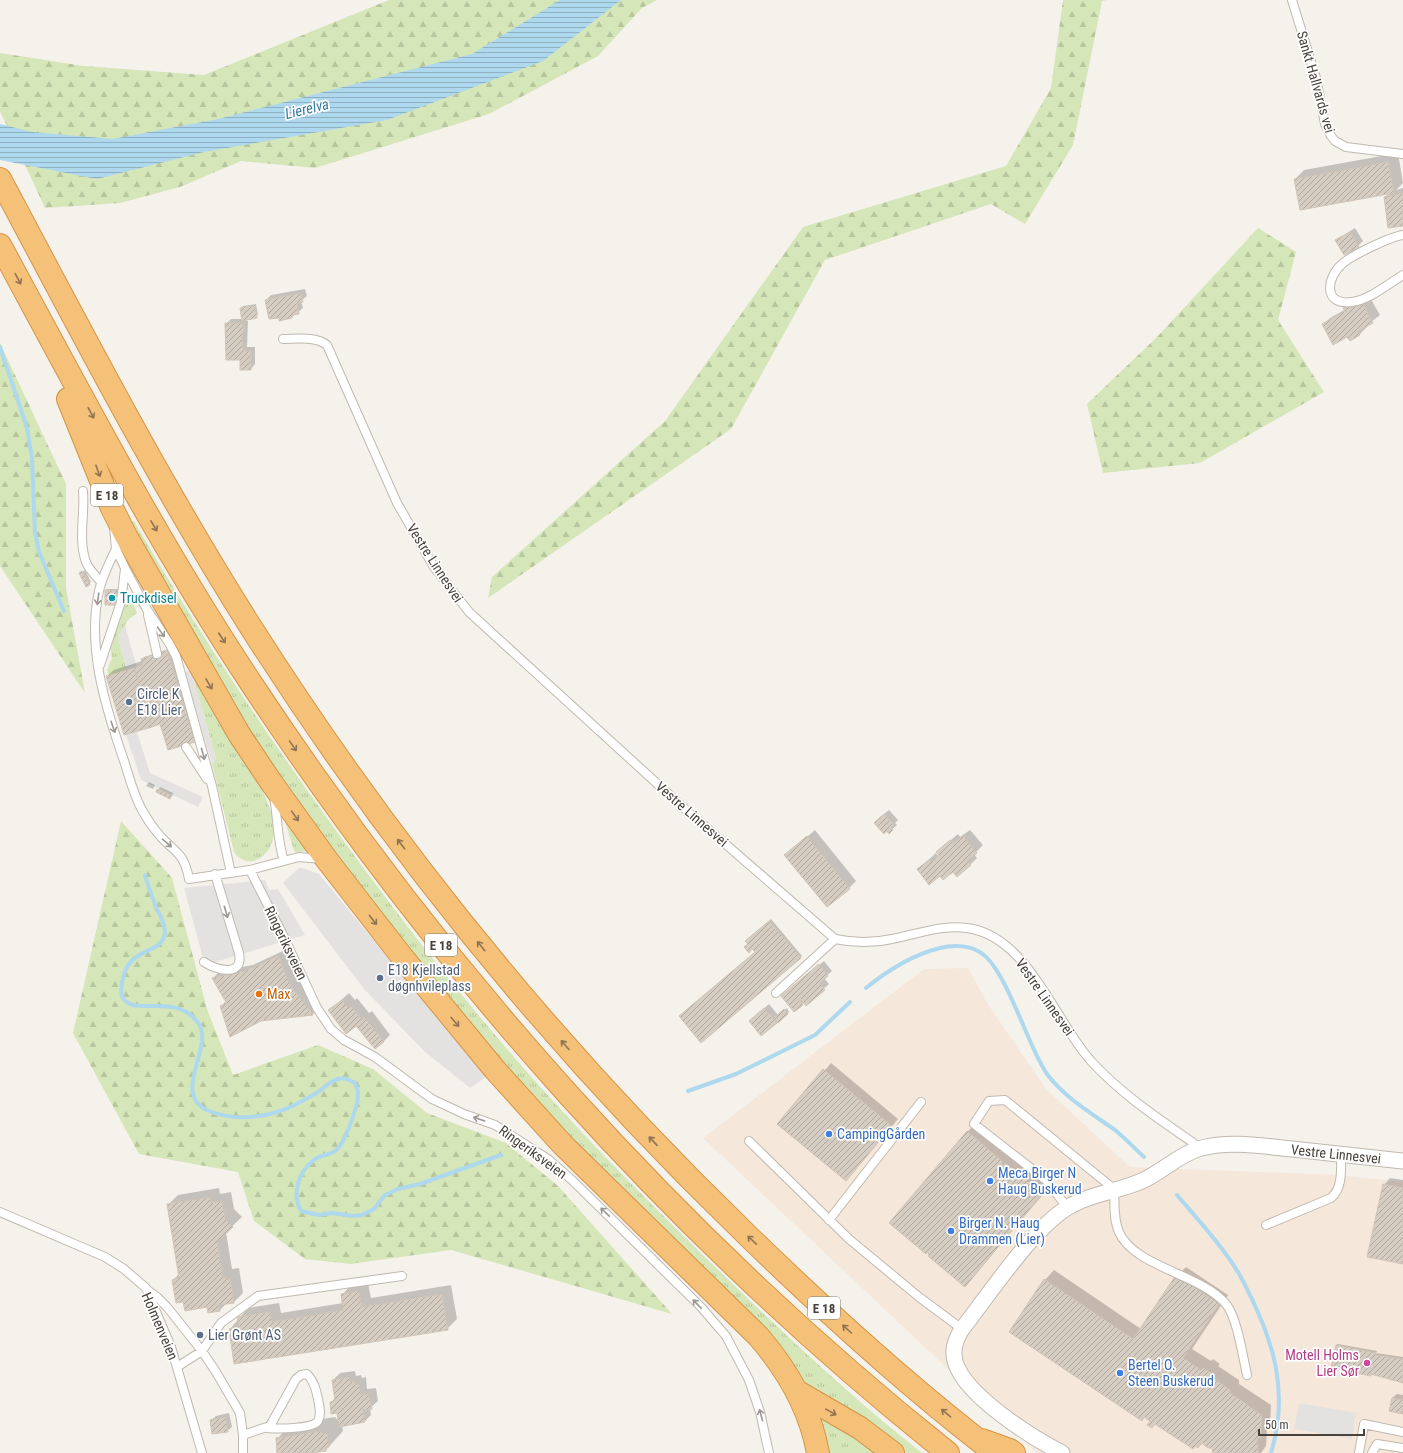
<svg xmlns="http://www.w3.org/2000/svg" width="1403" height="1453" font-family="'Roboto Condensed',sans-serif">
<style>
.commercial{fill:#f5e7da}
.grass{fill:url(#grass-tufts)}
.forest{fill:url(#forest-firs)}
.parking{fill:#e4e2e0}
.water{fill:url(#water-rules)}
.shadow{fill:#0003}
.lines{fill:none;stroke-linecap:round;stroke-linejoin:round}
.stream{stroke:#aed8ed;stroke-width:4}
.building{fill:url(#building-hatch);stroke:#d1c4b6}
.lane-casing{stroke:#c0b9af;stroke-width:10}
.street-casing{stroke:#c0b9af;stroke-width:17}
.highway-casing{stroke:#d49447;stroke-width:24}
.lane{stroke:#fff;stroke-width:8}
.street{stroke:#fff;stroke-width:15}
.highway{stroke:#f5c078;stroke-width:22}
.oneway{stroke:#8e7453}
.oneway2{stroke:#9b9793}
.culture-dot{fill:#0f9aa8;stroke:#fff;stroke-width:1.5}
.service-dot{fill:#5c6f8a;stroke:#fff;stroke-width:1.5}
.food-dot{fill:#e8710a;stroke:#fff;stroke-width:1.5}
.shop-dot{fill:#3f7fe0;stroke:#fff;stroke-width:1.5}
.hotel-dot{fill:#d1479c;stroke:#fff;stroke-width:1.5}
.labels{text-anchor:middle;stroke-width:3.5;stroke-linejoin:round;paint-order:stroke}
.shield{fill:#fff;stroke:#807b75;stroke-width:1}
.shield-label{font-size:13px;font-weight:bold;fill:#49423a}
.street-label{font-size:14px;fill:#49423a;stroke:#fff}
.culture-label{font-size:14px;fill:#0d838f;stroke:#fff;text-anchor:start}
.service-label{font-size:14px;fill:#4e5e75;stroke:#fff;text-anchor:start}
.food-label{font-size:14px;fill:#c56008;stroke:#fff;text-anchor:start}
.shop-label{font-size:14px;fill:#366cbe;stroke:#fff;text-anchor:start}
.hotel-label{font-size:14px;fill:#b23c85;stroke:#fff;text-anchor:end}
.water-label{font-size:15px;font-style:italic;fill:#357ca0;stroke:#fff}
</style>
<defs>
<pattern id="grass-tufts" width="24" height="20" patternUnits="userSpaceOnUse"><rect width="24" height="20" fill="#d5e6b8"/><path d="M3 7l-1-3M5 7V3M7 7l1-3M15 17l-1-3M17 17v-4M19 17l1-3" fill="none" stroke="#b8c69f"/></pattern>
<pattern id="forest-firs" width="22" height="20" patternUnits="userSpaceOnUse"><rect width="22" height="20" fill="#d5e6b8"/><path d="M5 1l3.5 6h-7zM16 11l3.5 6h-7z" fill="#b8c69f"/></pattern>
<pattern id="water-rules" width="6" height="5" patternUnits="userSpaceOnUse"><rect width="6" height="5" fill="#aed8ed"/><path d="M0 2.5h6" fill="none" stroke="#90b1c1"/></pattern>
<pattern id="building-hatch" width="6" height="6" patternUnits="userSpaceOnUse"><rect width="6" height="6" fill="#d6cdc2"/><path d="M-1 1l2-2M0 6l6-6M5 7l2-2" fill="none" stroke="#b0a89f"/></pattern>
</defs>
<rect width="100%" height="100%" fill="#f5f2ec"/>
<path class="commercial" d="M 968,968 L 987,1003 L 1046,1089 L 1130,1167 L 1339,1175 L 1403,1182 L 1403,1453 L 1037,1453 L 703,1138 L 924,969 Z"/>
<path class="grass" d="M 134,521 C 203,641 280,755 362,866 C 419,943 479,1019 544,1091 C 596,1149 651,1204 707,1259 C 776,1326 846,1393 922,1453 L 903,1453 L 811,1393 L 585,1158 L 400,943 L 242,727 L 131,522 Z
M 127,592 L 129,593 L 137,613 L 128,620 L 118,637 L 127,671 L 109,676 L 107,670 L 112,658 L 110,647 Z
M 191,670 C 218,714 254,762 271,812 C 274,821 275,829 273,839 C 269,858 247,871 234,852 L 212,764 L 216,759 Z
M 284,818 L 308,851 L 296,852 L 294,851 Z
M 816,1412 L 884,1453 L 825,1453 Z"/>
<path class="forest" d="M 389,0 L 657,0 L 642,8 L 598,56 L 489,114 L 315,168 L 241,161 L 180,187 L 120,203 L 45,208 L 0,111 L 0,53 L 84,66 L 204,75 Z
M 1063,0 L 1107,0 L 1102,1 L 1073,145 L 1025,224 L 991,204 L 825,260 L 731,429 L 488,598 L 492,577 L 665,421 L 803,227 L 1006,166 L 1051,88 Z
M 1258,228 L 1296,252 L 1278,320 L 1324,392 L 1200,463 L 1103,473 L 1087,404 L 1158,336 Z
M 0,343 L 66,484 L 66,588 L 85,693 L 0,566 Z
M 121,821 L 172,878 L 207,1009 L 233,1075 L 318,1045 L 373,1069 L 427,1113 L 506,1143 L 558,1186 L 672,1314 L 451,1250 L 350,1264 L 305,1259 L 254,1221 L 238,1172 L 139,1154 L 73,1033 Z"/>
<path class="parking" d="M 125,625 L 137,668 L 127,671 L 118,637 Z
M 191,670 L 216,759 L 212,764 L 185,672 Z
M 137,732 L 150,773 L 203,797 L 198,807 L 141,780 L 126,735 Z
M 300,867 L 319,874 L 486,1077 L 470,1088 L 424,1051 L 365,990 L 283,883 Z
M 265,880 L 269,890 L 278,889 L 305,935 L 205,965 L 184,888 Z
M 1299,1403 L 1356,1413 L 1352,1439 L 1294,1429 Z"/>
<path class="water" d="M 560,0 L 621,0 L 543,61 L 387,120 L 204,152 L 97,179 L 0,160 L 0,124 L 32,132 L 113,139 L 218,119 L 472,54 Z"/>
<path class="shadow" d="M 1398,153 L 1403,183 L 1396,190 L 1403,188 L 1403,225 L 1385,197 L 1390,193 L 1295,179 L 1304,170 Z
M 1355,228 L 1363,241 L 1358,246 L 1336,240 Z
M 305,289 L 307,296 L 301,301 L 303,308 L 292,317 L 280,316 L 266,300 L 271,295 Z
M 1369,296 L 1380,315 L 1366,326 L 1367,327 L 1360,334 L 1350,340 L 1348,336 L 1323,325 L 1330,318 Z
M 256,304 L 258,315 L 246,319 L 246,321 L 248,321 L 247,347 L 255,347 L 255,364 L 251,369 L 241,359 L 226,324 L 231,319 L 243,319 L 241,308 L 243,306 Z
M 85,570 L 91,582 L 87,586 L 82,572 Z
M 108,589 L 121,589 L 121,602 L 106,591 Z
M 169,649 L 196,739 L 194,741 L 161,723 L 107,676 L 114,670 L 142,661 L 144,657 Z
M 149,782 L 155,785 L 153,789 L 146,786 Z
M 160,787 L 173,793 L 172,796 L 157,792 Z
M 889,810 L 898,820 L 895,823 L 897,825 L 889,832 L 879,818 Z
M 815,830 L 856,881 L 849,888 L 786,855 Z
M 970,830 L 983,845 L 974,854 L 977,858 L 970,865 L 940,874 L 918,869 L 936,853 L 938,856 L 940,854 L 937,852 L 958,834 L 960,837 Z
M 771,919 L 802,956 L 800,958 L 756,952 L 749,944 L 748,939 Z
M 285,950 L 296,978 L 320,1007 L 313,1014 L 260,1020 L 221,1006 L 226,1001 L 213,978 L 220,971 L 253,965 Z
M 824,961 L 832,971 L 824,978 L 829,984 L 806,1004 L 804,1002 L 794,1011 L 787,992 Z
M 349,993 L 355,1000 L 357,998 L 369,1013 L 372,1011 L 390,1035 L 383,1042 L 329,1011 Z
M 769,1004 L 778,1015 L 787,1008 L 789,1012 L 762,1035 L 754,1017 Z
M 831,1063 L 898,1119 L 846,1180 L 779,1124 Z
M 977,1122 L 1051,1185 L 974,1276 L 931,1254 L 967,1132 Z
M 1390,1178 L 1403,1180 L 1403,1263 L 1384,1185 Z
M 219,1188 L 220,1194 L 231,1192 L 234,1209 L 242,1217 L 226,1232 L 232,1269 L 239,1268 L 243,1293 L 234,1302 L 227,1303 L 220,1310 L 184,1301 L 173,1280 L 180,1273 L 168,1205 L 178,1195 Z
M 1186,1267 L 1228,1295 L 1192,1349 L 1211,1361 L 1213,1359 L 1220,1364 L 1218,1366 L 1239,1380 L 1239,1384 L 1271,1405 L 1270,1427 L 1267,1430 L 1266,1446 L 1261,1453 L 1214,1453 L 1213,1446 L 1203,1443 L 1198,1447 L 1151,1421 L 1154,1418 L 1145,1416 L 1142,1420 L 1045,1280 L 1054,1270 L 1141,1329 L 1177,1276 Z
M 368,1283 L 371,1298 L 451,1285 L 457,1319 L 447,1329 L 230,1329 L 248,1308 L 279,1303 L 281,1313 L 343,1303 L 342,1295 L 351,1285 Z
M 1338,1344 L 1377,1351 L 1376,1353 L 1403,1357 L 1403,1382 L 1372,1373 L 1371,1375 L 1336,1345 Z
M 355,1371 L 356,1376 L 361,1375 L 362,1378 L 366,1377 L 367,1389 L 376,1388 L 378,1401 L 370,1408 L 371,1415 L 364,1422 L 342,1425 L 343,1431 L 326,1450 L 305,1453 L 278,1453 L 276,1440 L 291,1424 L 335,1417 L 339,1422 L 338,1412 L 331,1402 L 336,1397 L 333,1380 L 340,1373 Z
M 1397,1394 L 1403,1395 L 1403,1413 L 1390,1410 L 1392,1398 Z
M 229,1413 L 232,1427 L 227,1431 L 211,1420 L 216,1416 Z"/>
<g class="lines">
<path class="stream" d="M 0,347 L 27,428 L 32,458 L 35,533 L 39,552 L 64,611
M 145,875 C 148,886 152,896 156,907 C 159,915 165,922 165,932 C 164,955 130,945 123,978 C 122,983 120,990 122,996 C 131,1019 176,990 199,1024 C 214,1047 170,1095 209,1111 C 222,1116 235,1118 248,1117 C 275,1116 295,1106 318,1092 C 324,1088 330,1081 338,1079 C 344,1077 349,1080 355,1083 C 357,1088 359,1092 358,1097 C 356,1110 345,1144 335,1151 C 329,1155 321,1155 315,1159 C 299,1171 291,1193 301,1211 L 319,1215 L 332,1213 L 353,1216 L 362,1215 L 374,1209 L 385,1195 L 398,1189 L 420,1184 L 501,1155
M 866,988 C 888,970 912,955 940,948 C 952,945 967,945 978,951 C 1006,965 1027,1046 1047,1074 C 1065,1098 1091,1113 1115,1130 C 1125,1138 1134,1148 1144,1157
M 688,1091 L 736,1074 L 815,1035 L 850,1002
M 1177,1195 C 1199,1221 1229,1253 1244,1283 C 1273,1339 1290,1391 1271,1453"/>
</g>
<path class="building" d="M 1388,162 L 1394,193 L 1300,210 L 1294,179 Z
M 1403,193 L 1403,226 L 1388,228 L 1384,197 Z
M 1350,232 L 1359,247 L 1344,255 L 1335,240 Z
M 301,293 L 303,302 L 297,303 L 299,314 L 292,315 L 292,318 L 279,321 L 279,318 L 269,319 L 265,300 Z
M 1362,302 L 1373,323 L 1358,331 L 1360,335 L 1350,341 L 1347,337 L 1333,345 L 1322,324 L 1345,311 L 1343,308 L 1352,303 L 1354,307 Z
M 255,306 L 257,318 L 242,321 L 240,308 Z
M 225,323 L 242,323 L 242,325 L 244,325 L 244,331 L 242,331 L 243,351 L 251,351 L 251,370 L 240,370 L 240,360 L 226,360 Z
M 82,571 L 90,585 L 86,587 L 79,573 Z
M 105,590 L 119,590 L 119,605 L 105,605 Z
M 167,650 L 195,742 L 168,750 L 160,724 L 152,727 L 134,668 L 143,665 L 141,659 Z
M 134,668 L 152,727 L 124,735 L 106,676 Z
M 157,789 L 172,795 L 170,799 L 156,792 Z
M 884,814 L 894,825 L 891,828 L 893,830 L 889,834 L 887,831 L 884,834 L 874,823 Z
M 807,836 L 850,889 L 827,907 L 784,855 Z
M 963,836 L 977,853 L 967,861 L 971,865 L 957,877 L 953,872 L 943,880 L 940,876 L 929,885 L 917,869 L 929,860 L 931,862 L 939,855 L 936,852 L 950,840 L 953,843 Z
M 769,921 L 801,958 L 701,1043 L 679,1016 L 755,952 L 752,949 L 749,953 L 744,947 L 748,944 L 745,941 Z
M 278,956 L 290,985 L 313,1015 L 261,1021 L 230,1037 L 220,1006 L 227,1004 L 212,978 L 245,971 Z
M 819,964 L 828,976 L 820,983 L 825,990 L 806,1006 L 800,999 L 799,1000 L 803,1005 L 794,1012 L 781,996 Z
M 342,1000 L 347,1007 L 350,1005 L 362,1020 L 364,1017 L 384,1042 L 375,1049 L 356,1026 L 346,1034 L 328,1010 Z
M 764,1008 L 777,1023 L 761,1036 L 749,1021 Z
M 784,1009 L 788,1014 L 778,1023 L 774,1018 Z
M 823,1069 L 892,1126 L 846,1181 L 777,1124 Z
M 967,1131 L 1003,1162 L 1001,1164 L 1003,1166 L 1005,1163 L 1042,1194 L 965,1287 L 928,1256 L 929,1254 L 927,1252 L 926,1254 L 889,1223 Z
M 1383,1184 L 1403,1188 L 1403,1264 L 1367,1257 Z
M 210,1197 L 211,1203 L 222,1201 L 225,1219 L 233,1227 L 217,1242 L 223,1278 L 230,1277 L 234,1303 L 219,1305 L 220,1311 L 208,1313 L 207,1307 L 185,1311 L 183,1302 L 176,1303 L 172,1280 L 179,1278 L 167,1204 Z
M 1176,1275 L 1219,1304 L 1183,1358 L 1201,1370 L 1203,1368 L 1211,1373 L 1210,1376 L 1230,1390 L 1230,1393 L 1262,1415 L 1261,1437 L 1257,1439 L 1258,1453 L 1213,1453 L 1212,1448 L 1208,1448 L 1202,1443 L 1198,1448 L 1195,1446 L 1193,1449 L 1155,1424 L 1152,1428 L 1147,1425 L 1150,1421 L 1153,1422 L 1155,1419 L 1152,1418 L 1150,1421 L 1144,1417 L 1142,1421 L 1009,1332 L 1044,1279 L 1133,1339 Z
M 359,1291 L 362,1307 L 442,1294 L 448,1330 L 234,1364 L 229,1329 L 239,1327 L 237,1317 L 270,1312 L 272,1322 L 343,1310 L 341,1294 Z
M 1336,1345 L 1376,1353 L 1375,1355 L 1403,1359 L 1403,1383 L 1371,1374 L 1371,1376 L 1331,1368 Z
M 349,1377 L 350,1382 L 355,1381 L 355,1384 L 359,1384 L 361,1395 L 369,1394 L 372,1409 L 363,1410 L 365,1422 L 339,1427 L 337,1413 L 331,1414 L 330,1402 L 335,1401 L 332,1380 Z
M 1392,1398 L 1403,1400 L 1403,1414 L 1389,1411 Z
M 225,1417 L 228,1432 L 212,1434 L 210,1420 Z
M 321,1431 L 323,1434 L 327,1433 L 329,1447 L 326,1447 L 326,1451 L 311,1453 L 277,1453 L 276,1438 Z"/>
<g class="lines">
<defs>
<path id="lane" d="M 1292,0 L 1316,78 L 1325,124 L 1331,136 L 1335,141 L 1346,147 L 1403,154
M 1403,235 C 1390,237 1352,255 1342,264 C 1326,278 1323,306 1352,302 C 1369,300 1388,284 1403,275
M 283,339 C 297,339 316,336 327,345 L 397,503 L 434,567 L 469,612 L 685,809 L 835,939 C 854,943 874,943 892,939 C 919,934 945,923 973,929 C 1030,942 1055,1021 1091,1061 C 1121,1094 1159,1119 1195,1144 L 1198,1149
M 83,491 C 85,514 78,540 86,562 C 89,570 96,576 101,582
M 114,527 L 116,549 L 125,568 L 146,608 L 169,643 L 176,656 L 212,786 L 231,873
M 116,549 C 109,563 102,577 99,591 C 87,645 104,702 121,752 C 128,771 132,792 142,810 C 147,819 154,829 161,837 C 177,854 184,853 189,879 L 250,870 L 299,857 L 321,859
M 148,615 L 157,654
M 100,665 L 121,602 L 125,569
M 186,747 L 207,779
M 274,797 C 278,818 277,841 284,861
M 250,870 L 282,933 L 317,1008 L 331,1029 L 344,1040 L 375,1057 L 432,1099 L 464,1114 L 495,1125 L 548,1159 L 573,1181 L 701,1307 L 726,1336 L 749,1380 L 760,1412 L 769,1453
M 204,962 C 216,970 244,978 239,953 L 215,874
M 776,993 L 835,939
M 749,1141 L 849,1239 L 919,1297 L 962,1329
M 1067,1207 L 1046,1180 L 974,1124 L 989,1101 L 1005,1100 L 1114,1189 C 1115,1202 1113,1219 1119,1232 C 1134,1267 1201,1274 1226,1304 C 1237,1317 1243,1357 1247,1375
M 0,1212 L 105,1257 L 124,1269 L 146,1288 L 171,1347 L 202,1453
M 829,1220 L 921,1102
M 1266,1225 L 1331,1198 C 1343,1188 1341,1169 1341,1154
M 146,1289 L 157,1297 L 167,1307 L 202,1351 L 216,1372 L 240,1413 L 243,1435 L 243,1453
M 177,1367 L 202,1351 L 221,1323 L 258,1296 L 402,1276
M 243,1435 L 270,1426 L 296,1379 L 301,1375 L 307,1374 C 314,1381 316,1390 318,1399 C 319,1406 322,1414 318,1421 C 313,1429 277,1429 267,1428
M 1359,1453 L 1364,1424 L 1403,1432
M 1372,1453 L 1377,1444 L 1403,1448"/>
<path id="street" d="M 1062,1453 C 1033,1438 956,1391 954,1355 C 953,1345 957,1337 962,1329 C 989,1295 1035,1224 1072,1205 C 1095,1192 1123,1191 1146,1179 C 1164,1170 1179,1155 1198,1149 C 1228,1140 1262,1146 1292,1149 C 1329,1153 1366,1157 1403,1161"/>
<path id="highway" d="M 0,179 C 81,331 160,484 252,629 C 392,849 556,1050 743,1231 C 823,1309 906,1385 995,1453
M 0,245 C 80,393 158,543 251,683 C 442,973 676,1236 948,1453
M 68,399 L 112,508 L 126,536 L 239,734 L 271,782 L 327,860 L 403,958 L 496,1071 L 563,1145 L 759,1337 C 788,1371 810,1408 818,1453
M 798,1392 L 860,1428 L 893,1453
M 982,1440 L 1010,1450 L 1014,1453"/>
</defs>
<use href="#lane" class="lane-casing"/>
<use href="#street" class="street-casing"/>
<use href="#highway" class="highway-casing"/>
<use href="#lane" class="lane"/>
<use href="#street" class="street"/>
<use href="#highway" class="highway"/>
</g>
<defs><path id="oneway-shaft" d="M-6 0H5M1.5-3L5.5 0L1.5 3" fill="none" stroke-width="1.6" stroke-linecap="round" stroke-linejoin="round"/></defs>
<g class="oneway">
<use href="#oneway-shaft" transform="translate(18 279) rotate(62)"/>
<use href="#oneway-shaft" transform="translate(91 413) rotate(62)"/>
<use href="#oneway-shaft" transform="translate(98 471) rotate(70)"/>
<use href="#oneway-shaft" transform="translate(154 526) rotate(60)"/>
<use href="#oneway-shaft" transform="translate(222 638) rotate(57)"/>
<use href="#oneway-shaft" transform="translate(209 684) rotate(60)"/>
<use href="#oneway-shaft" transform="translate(293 746) rotate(55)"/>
<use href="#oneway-shaft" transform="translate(295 816) rotate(54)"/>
<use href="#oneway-shaft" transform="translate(401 844) rotate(-127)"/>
<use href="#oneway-shaft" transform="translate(373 920) rotate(52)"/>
<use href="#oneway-shaft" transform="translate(481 946) rotate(-129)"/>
<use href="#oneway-shaft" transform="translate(455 1022) rotate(50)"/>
<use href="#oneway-shaft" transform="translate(565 1045) rotate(-131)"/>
<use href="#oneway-shaft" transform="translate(653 1141) rotate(-133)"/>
<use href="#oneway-shaft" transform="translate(752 1240) rotate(-136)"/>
<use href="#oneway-shaft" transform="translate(847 1329) rotate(-138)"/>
<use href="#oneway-shaft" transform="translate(831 1412) rotate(29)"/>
<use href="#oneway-shaft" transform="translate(946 1413) rotate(-140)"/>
</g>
<g class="oneway2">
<use href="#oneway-shaft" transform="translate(98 599) rotate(98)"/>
<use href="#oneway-shaft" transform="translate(161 632) rotate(55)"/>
<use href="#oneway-shaft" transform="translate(113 727) rotate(71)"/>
<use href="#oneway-shaft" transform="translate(203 754) rotate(75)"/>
<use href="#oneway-shaft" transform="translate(167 843) rotate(41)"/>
<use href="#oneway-shaft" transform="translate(226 912) rotate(73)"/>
<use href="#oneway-shaft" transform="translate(479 1119) rotate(-161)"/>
<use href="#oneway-shaft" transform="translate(605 1212) rotate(-136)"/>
<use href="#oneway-shaft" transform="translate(697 1304) rotate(-134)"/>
<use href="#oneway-shaft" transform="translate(761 1415) rotate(-105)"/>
</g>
<circle class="culture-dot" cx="112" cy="598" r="4"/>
<g class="service-dot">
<circle cx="129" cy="702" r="4"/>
<circle cx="380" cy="978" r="4"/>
<circle cx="200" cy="1335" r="4"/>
</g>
<circle class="food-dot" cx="259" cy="994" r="4"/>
<g class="shop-dot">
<circle cx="829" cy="1134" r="4"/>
<circle cx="990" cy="1181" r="4"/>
<circle cx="951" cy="1231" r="4"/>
<circle cx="1120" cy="1373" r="4"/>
</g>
<circle class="hotel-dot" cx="1367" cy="1363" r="4"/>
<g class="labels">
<g class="shield">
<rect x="91" y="484" width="32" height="22" rx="3"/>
<rect x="425" y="934" width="32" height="22" rx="3"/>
<rect x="808" y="1297" width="32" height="22" rx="3"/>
</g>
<g class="shield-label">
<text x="107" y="500">E 18</text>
<text x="441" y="950">E 18</text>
<text x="824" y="1313">E 18</text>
</g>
<g class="street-label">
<text transform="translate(1316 82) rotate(74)" y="5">Sankt Hallvards vei</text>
<text transform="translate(435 563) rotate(57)" y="5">Vestre Linnesvei</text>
<text transform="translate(692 814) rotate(41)" y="5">Vestre Linnesvei</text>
<text transform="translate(286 943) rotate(64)" y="5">Ringeriksveien</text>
<text transform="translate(1045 997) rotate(55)" y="5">Vestre Linnesvei</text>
<text transform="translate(533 1152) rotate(36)" y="5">Ringeriksveien</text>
<text transform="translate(1336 1154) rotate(6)" y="5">Vestre Linnesvei</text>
<text transform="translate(160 1326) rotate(67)" y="5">Holmenveien</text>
</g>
<g class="culture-label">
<text x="120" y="603">Truckdisel</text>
</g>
<g class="service-label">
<text x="137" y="699">Circle K<tspan x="137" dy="16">E18 Lier</tspan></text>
<text x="388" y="975">E18 Kjellstad<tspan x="388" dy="16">døgnhvileplass</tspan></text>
<text x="208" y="1340">Lier Grønt AS</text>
</g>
<g class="food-label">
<text x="267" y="999">Max</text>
</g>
<g class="shop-label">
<text x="837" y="1139">CampingGården</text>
<text x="998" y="1178">Meca Birger N<tspan x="998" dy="16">Haug Buskerud</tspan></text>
<text x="959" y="1228">Birger N. Haug<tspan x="959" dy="16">Drammen (Lier)</tspan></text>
<text x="1128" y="1370">Bertel O.<tspan x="1128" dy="16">Steen Buskerud</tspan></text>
</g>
<g class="hotel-label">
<text x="1359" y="1360">Motell Holms<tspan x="1359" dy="16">Lier Sør</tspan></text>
</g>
<g class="water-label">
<text transform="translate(307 109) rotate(-14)" y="5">Lierelva</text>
</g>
</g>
<path d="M1259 1429v6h105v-6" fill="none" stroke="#49423a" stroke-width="2"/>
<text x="1265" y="1429" font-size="12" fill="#49423a" stroke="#ffffff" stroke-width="3" paint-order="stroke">50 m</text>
</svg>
